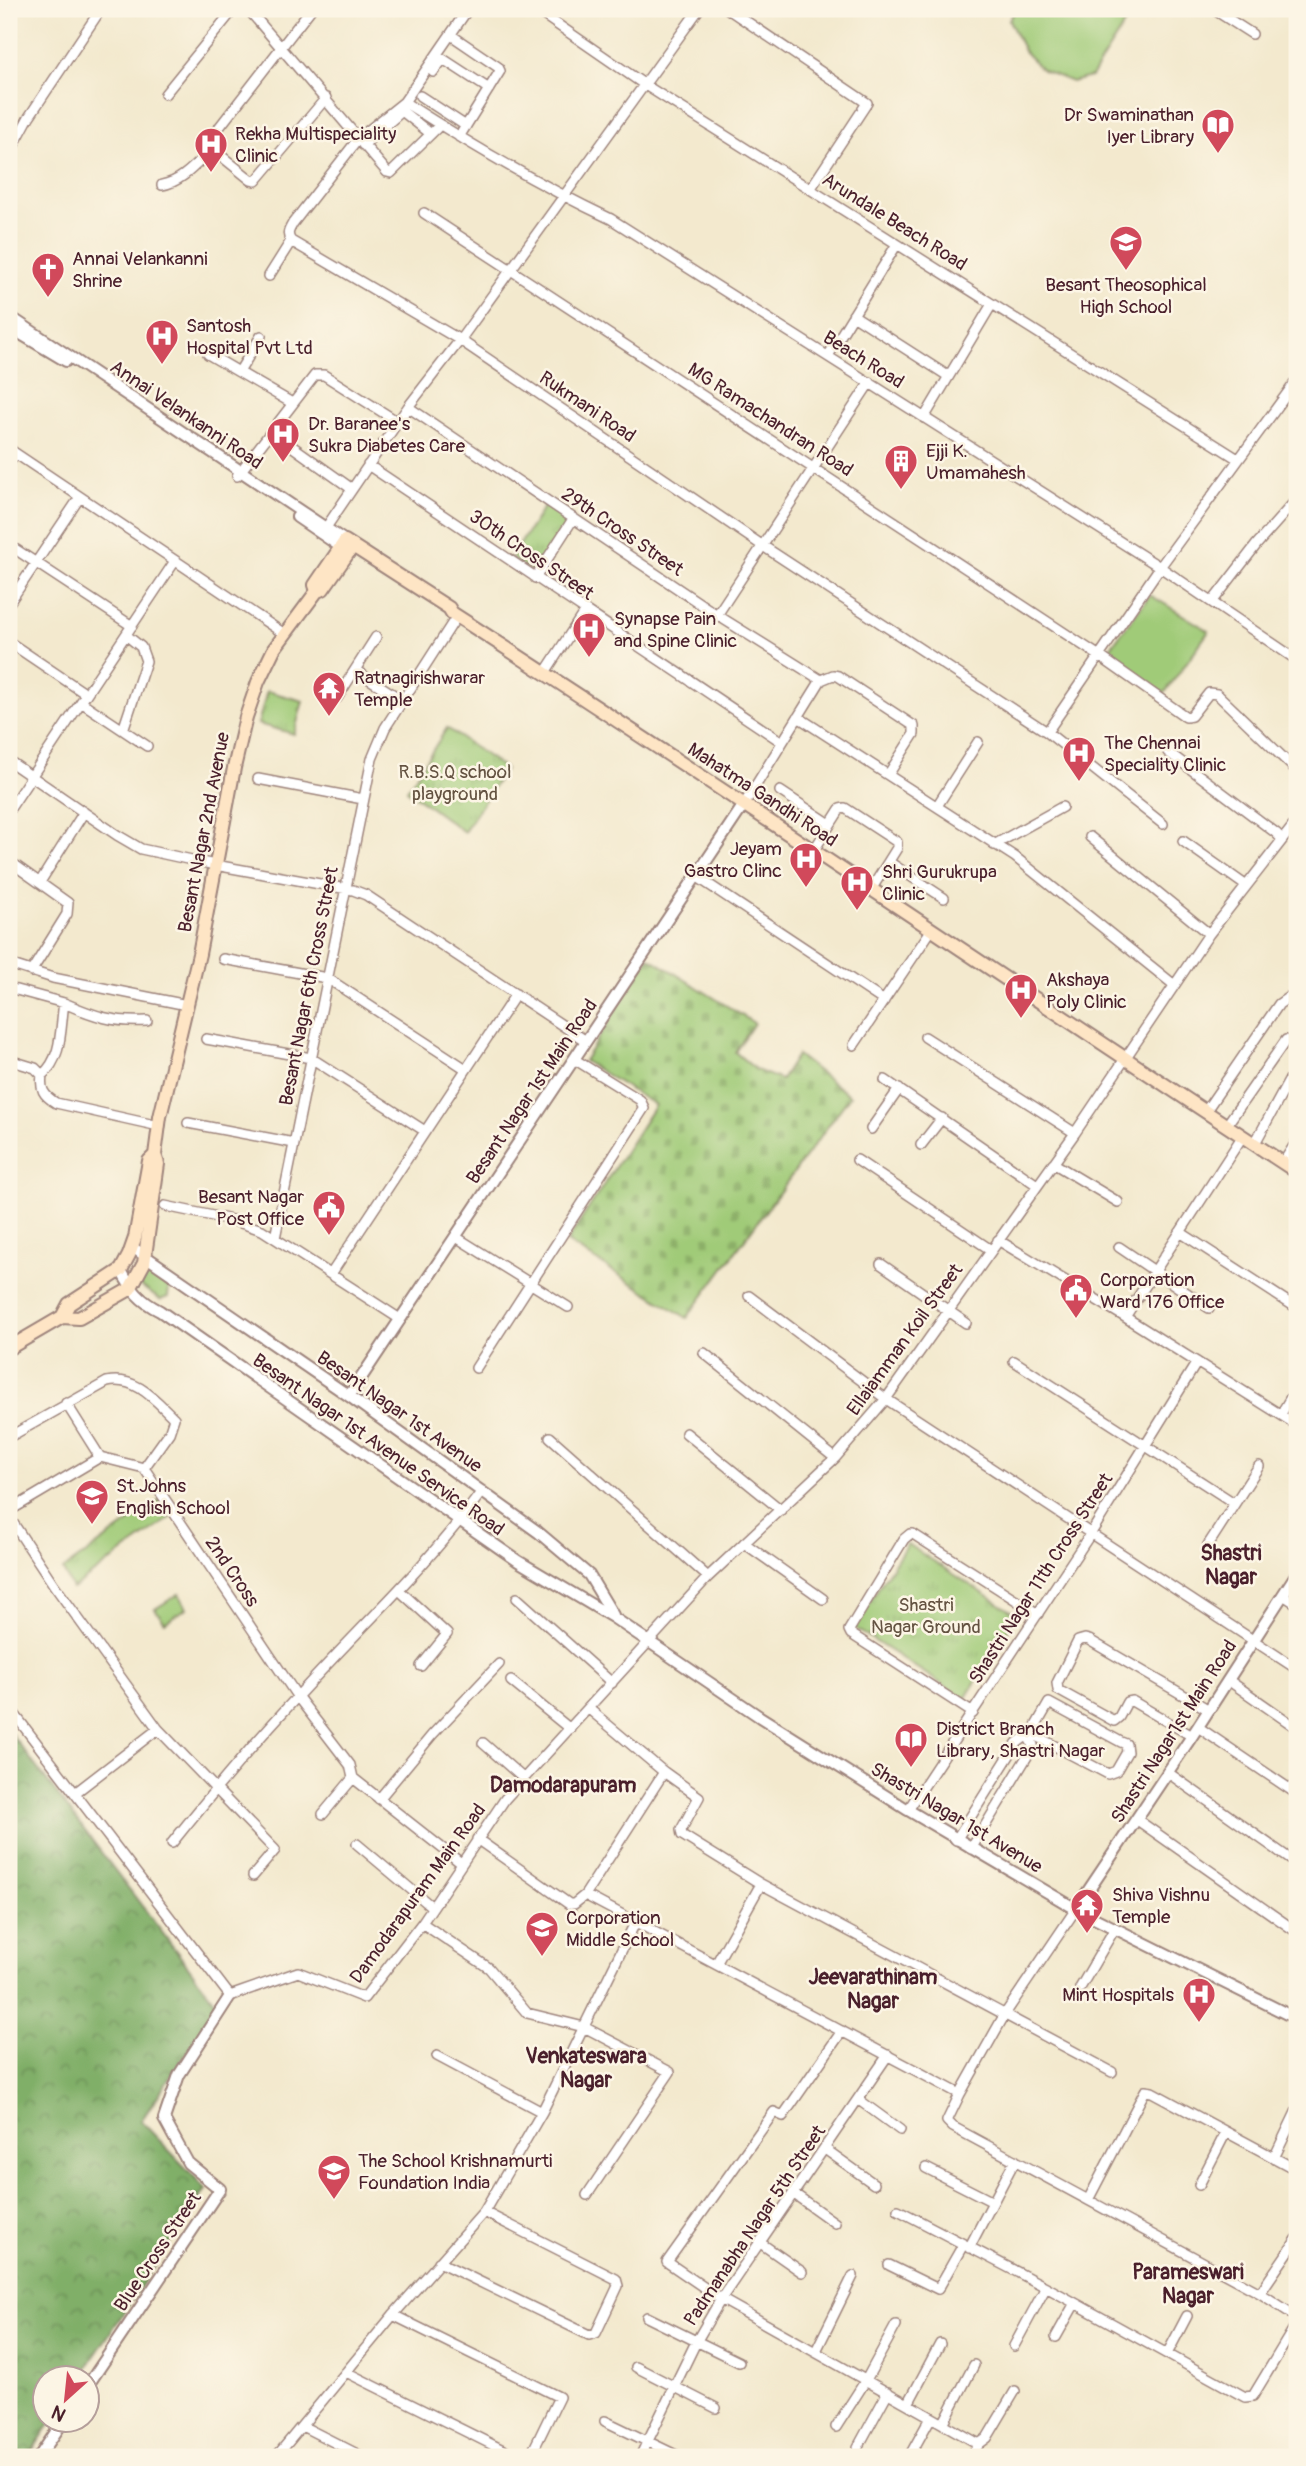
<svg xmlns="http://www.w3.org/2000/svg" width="1306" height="2466" font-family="Pangolin,sans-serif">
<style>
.grass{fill:url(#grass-tufts);stroke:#757552;stroke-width:2}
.forest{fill:url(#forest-crowns);stroke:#65674a;stroke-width:2}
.cemetery{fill:url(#cemetery-stones);stroke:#757552;stroke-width:2}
.garden{fill:#a0cb78;stroke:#757552;stroke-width:2}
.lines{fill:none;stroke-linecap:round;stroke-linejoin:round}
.minor-casing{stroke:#9e847c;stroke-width:12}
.tertiary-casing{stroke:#9e847c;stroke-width:14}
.secondary-casing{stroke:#9e847c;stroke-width:16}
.minor{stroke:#fff;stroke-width:9}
.tertiary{stroke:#fff;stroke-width:10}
.secondary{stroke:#fee5c5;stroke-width:12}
.labels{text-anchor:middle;stroke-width:5;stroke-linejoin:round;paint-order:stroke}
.poi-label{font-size:19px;fill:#4a1f2b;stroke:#fcf5e5;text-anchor:start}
.street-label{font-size:19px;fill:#4a1f2b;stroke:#fcf5e5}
.park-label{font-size:19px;fill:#645342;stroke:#fcf5e5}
.neighbourhood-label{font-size:21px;font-weight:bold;fill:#4a1f2b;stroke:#fcf5e5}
</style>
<defs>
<pattern id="grass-tufts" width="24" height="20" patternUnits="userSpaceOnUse" patternTransform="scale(1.75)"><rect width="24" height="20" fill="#a0cb78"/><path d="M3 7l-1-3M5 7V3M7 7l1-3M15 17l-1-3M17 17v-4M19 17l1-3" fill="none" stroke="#8bae68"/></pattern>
<pattern id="forest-crowns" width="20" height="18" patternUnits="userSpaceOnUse" patternTransform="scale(1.75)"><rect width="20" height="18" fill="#80af68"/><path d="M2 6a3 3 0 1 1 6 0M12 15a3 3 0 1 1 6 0" fill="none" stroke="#6b8e56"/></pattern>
<pattern id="cemetery-stones" width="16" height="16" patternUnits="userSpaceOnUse" patternTransform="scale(1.75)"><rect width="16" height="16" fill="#a0cb78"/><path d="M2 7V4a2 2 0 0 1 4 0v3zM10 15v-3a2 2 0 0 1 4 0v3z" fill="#8bae68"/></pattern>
</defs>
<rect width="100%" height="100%" fill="#fcf5e5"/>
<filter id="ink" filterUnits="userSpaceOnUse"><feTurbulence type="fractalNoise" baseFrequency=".0143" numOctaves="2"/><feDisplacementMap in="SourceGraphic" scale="14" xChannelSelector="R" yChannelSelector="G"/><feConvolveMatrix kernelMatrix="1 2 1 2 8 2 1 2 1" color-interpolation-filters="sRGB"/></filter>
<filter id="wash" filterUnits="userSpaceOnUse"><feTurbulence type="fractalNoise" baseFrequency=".00686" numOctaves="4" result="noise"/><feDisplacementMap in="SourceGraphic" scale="28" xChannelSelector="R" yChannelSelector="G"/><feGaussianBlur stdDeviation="1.57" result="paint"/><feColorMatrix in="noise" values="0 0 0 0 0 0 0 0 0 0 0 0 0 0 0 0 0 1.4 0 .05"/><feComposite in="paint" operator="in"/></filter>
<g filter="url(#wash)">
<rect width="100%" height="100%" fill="#f3e9ce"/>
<path class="grass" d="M 546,504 L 571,521 L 536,574 L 511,558 Z
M 267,691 L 303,701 L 294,734 L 258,724 Z
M 447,728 L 505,769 L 464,832 L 407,790 Z
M 160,1500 L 170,1518 L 72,1589 L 63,1570 Z
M 907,1544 L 1017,1615 L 965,1699 L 853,1627 Z
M 179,1594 L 187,1608 L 165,1622 L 155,1609 Z"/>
<path class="forest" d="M 9,1731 L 218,2006 L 141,2121 L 206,2189 L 80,2378 L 46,2378 L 46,2420 L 52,2421 L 28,2457 L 9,2457 Z"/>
<path class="cemetery" d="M 649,957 L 754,1023 L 735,1052 L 756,1070 L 781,1080 L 797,1055 L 850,1096 L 687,1318 L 567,1242 L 655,1105 L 584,1061 Z"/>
<path class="garden" d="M 1016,9 L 1134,9 L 1091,77 L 1072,82 L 1042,70 L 1024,51 L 1009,20 Z
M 1150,595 L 1209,631 L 1164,694 L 1105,655 Z
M 151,1274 L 169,1287 L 168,1297 L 160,1300 L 140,1285 L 142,1276 Z"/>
</g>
<g filter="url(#ink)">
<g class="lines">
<defs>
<path id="minor" d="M 248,9 L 387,172 L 391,173 L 440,125
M 311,9 L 211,138 L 209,146 L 251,180 L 256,181 L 326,98
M 468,9 L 404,102 L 359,138 L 293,223 C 289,230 286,234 291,241 L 460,340 L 763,546 L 1047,732 L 1163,824
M 535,9 L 645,85 L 1238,459
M 728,9 L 867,103 L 811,188
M 927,9 L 931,11
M 1213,9 L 1252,34
M 451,35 L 498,67 L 500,71 L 459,137
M 433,72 L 443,59 L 489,89
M 165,94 L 234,9
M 420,96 L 466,126
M 404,102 C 471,145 539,185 611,219 L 1160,567 L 1297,660
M 363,145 L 402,111 L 431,134
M 9,154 L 29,117 L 101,9
M 162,185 C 182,182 197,163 212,149
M 424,213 L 1098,655 L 1186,717 L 1191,716 L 1209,693 L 1217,694 L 1297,771
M 269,276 L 291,241
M 853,315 L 948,376
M 208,354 L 292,403
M 828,356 L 897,244
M 239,372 L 261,336
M 408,407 L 717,615 L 821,680
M 924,418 L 992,304
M 272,432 L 352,489
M 9,449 L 283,633
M 9,463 L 15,454
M 368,465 L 782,742
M 237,476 L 315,375 L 324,375 L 398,422
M 323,532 L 408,407 L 460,340 L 699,9
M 9,545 L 132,626
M 535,578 L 573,519
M 1213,601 L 1257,544 L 1297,499
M 9,603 L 80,497
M 717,615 L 870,382
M 9,642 L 86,694
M 355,670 L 402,700
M 544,674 L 585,611
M 337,698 L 376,637
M 81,702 L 147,746
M 798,717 L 1015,857 L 1173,984
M 123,730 L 146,661 L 141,647 L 126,635
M 1047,732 L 1160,567 L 1297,380
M 1168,752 L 1276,833 L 1282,839
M 9,761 L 117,835 L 141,849 L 215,865 L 353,890 L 366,895 L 586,1041
M 258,779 L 363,799
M 780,791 L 830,824
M 743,806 L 821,680 L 833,675 L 838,676 L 914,726 L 914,734 L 888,775
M 937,806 L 978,742
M 9,810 L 175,561
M 1090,837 L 1209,934
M 1183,841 L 1245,885
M 994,845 L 1062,807
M 814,850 L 840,809 L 845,808 L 897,842 L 897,848 L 872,888
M 9,861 L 68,903 L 67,914 L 31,972
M 889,862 L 944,898
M 696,876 L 884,1001
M 40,882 L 84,812
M 223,959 L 327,978 L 466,1069
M 9,964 L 53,978 L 187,1005
M 9,988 L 64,1003
M 147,1021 C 114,1023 94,1016 64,1003 C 60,1027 63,1058 42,1075 C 40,1089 43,1095 56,1103 L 159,1126
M 925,1037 L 1075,1133
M 206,1039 L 311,1058 L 425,1131
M 854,1045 L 932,929
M 9,1060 L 35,1068 L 42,1075
M 885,1080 L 1037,1185
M 1205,1112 L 1279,1004 L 1289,997 L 1297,1000
M 188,1123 L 294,1143
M 1226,1126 L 1286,1040
M 871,1129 L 899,1089
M 921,1145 L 942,1118
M 1254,1145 L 1297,1066
M 857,1160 L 991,1250
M 1053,1163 L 1118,1202
M 1283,1163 L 1297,1141
M 165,1206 L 232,1220 L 262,1230 L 400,1319
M 1180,1232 L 1297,1308
M 456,1237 L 568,1307
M 275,1238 L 372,759 L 385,728 L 457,616
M 998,1240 L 1125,1317 L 1297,1425
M 1119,1247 L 1209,1308
M 881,1264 L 966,1323
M 331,1274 L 516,994
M 749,1296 L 886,1399 L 1297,1669
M 1125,1317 L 1242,1137
M 704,1353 L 835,1458
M 1014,1361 L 1234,1503
M 476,1368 L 644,1108 L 640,1100 L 574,1059
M 66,1403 L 100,1457
M 1281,1414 L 1297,1387
M 686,1433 L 781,1510
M 9,1437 L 107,1382 C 136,1376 155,1400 174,1418 L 169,1433 L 144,1468
M 550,1437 L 708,1577
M 9,1511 L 100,1457 L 144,1468 L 297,1696 L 350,1765 L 353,1778 L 323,1814
M 9,1517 L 54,1585 L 158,1729 L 275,1850 L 253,1876
M 744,1543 L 823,1599
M 1208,1545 L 1259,1466
M 399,1590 L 447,1634 L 421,1666
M 1283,1595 L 1297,1604
M 517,1598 L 612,1683
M 1228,1680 L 1297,1728
M 511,1681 L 570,1729
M 9,1707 L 230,1996 L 298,1972 L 364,1998 L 422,1923 L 505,1799 L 708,1577 L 835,1458 L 886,1399 L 1075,1133 L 1209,934 L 1297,821
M 589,1709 L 664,1772 L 699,1797 L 681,1830 L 682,1835 L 761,1884 L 1112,2072
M 973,1713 L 851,1634 L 849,1630 L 904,1539 L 910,1534 L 913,1534 L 1038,1614
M 1198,1727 L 1297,1794
M 1192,1736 L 1132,1701 L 1127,1702 L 1119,1717 L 1114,1721 L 1058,1690 L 1057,1683 L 1078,1641 L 1085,1639 L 1089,1640 L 1209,1710
M 483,1743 L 524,1779
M 1167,1772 L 1297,1864
M 353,1778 L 461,1863
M 75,1793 L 158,1729
M 379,1799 L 432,1735 L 499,1664
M 908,1810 L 1091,1533 L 1197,1362
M 1136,1819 L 1297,1932
M 477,1839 L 569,1904 L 574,1904 L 585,1895 L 664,1772
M 956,1840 L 1017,1743 L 1025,1737 L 1029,1738
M 172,1843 C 212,1793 253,1744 297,1697 C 359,1628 428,1566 482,1491
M 357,1844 L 432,1907
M 971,1849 L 1031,1750 L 1033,1745 L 1029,1738 L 1049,1703 L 1121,1742 L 1126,1744 L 1127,1752 L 1116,1771 L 1108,1774 L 1032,1734
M 585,1895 L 960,2094
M 1076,1909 L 1005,2014 L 960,2094 L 947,2121 L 953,2127 L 1260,2293 L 1297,2317
M 422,1923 L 489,1968 L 527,2013 L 584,2027 L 670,2072 L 587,2195
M 716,1964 L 761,1884
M 1080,1988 L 1115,1928
M 842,2031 L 783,2116 L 774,2112 L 667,2262 L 721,2299 L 979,2444
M 437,2056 L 542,2112
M 859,2100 L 900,2130
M 825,2149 L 874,2184
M 1274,2158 L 1297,2110
M 926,2168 L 993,2202
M 1199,2185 L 1226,2132
M 793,2193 L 835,2223
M 1088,2200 L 1145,2091 L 1152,2092 L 1297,2170
M 898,2210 L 1046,2287 L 1245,2397 L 1253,2396 L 1256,2391 L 1297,2323
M 759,2242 L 802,2272
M 969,2248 L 1015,2160
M 439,2262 L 589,2335 L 596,2333 L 618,2286 L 616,2279 L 484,2212
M 889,2265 L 938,2289 L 963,2245
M 1260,2293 L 1297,2239
M 393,2315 L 559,2397 L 530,2457
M 647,2317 L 739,2362
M 1056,2337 L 1075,2303
M 1014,2346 L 1046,2287
M 816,2351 L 853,2276
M 1167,2354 L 1187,2316
M 636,2367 L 716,2408
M 346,2372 L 517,2457
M 908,2404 L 940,2344
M 605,2421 L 680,2457
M 943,2424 L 974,2365
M 302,2426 L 363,2457
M 836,2427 L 866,2380 L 896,2325
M 858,2447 L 888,2392
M 276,2457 L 393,2315 L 484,2212 L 542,2112 L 635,1923
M 640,2457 L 696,2342 L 721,2299 L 888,2055
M 909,2457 L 931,2417
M 971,2457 L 979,2444 L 987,2438 L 1015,2391"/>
<path id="tertiary" d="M 9,316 L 345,541
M 9,327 L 66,361
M 297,517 L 341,547
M 132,1247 L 349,1396 L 538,1532 L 589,1575 L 613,1615
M 121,1270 C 131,1290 140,1301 160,1311 L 518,1561 L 614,1618 L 760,1717 L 908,1810 L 1076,1909 L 1297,2019
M 349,1396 L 743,806
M 1076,1909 L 1192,1736 L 1297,1573
M 88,2385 L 220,2189 L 188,2163 L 164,2119 L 179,2075 L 230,1996
M 39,2457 L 64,2420"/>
<path id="secondary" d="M 317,591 L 323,589 L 353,546
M 62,1317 L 79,1318 L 130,1289 L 144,1263 L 158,1164 L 155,1155
M 9,1348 L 62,1317 L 69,1304 L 121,1270 L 129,1255 L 135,1238 L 149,1161 L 155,1155 L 160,1117 L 199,954 L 234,768 L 246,717 L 258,682 L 274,649 L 317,591 L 315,585 L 345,541 L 449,608 L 452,613 C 736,796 1015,987 1297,1172"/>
</defs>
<use href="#minor" class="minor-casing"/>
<use href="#tertiary" class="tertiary-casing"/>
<use href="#secondary" class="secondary-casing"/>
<use href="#minor" class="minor"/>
<use href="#tertiary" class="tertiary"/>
<use href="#secondary" class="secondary"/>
</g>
</g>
<defs>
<symbol id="library-pin" viewBox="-11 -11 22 30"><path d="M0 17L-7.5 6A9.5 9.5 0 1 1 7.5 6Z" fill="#d1495b" stroke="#fcf5e5"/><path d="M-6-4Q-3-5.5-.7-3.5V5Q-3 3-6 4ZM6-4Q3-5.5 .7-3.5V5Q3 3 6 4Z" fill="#fff"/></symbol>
<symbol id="hospital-pin" viewBox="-11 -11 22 30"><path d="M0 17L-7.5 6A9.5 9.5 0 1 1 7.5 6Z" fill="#d1495b" stroke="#fcf5e5"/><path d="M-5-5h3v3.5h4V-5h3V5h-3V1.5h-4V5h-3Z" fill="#fff"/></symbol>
<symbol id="school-pin" viewBox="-11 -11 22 30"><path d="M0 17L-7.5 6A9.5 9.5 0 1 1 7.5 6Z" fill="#d1495b" stroke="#fcf5e5"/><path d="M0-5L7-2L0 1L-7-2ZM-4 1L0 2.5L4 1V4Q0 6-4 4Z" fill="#fff"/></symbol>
<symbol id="church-pin" viewBox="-11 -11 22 30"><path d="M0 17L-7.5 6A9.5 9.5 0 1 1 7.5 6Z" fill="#d1495b" stroke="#fcf5e5"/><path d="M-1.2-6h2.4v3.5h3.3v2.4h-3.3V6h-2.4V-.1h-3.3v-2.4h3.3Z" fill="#fff"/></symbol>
<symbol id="building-pin" viewBox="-11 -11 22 30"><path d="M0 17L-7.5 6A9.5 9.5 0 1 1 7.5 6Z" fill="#d1495b" stroke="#fcf5e5"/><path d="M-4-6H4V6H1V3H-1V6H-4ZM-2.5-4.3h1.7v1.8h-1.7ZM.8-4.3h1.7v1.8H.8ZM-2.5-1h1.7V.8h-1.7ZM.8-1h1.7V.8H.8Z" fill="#fff"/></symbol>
<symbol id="temple-pin" viewBox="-11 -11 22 30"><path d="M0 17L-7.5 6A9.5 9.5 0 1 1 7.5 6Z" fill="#d1495b" stroke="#fcf5e5"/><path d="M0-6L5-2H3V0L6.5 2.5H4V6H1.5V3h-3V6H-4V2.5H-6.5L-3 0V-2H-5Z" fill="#fff"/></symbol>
<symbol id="civic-pin" viewBox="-11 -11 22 30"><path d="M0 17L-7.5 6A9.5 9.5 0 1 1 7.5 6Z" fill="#d1495b" stroke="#fcf5e5"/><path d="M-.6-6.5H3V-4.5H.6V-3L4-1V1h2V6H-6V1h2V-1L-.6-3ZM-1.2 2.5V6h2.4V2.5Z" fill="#fff"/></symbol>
</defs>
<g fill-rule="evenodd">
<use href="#library-pin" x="1199" y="106" width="38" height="52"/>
<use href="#hospital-pin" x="192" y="125" width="38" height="52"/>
<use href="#school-pin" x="1107" y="223" width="38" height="52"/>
<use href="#church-pin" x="29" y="250" width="38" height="52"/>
<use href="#hospital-pin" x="143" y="317" width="38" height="52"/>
<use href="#hospital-pin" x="264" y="415" width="38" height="52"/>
<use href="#building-pin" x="882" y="442" width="38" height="52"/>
<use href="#hospital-pin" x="570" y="610" width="38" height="52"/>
<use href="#temple-pin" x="310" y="669" width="38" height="52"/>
<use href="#hospital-pin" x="1060" y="734" width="38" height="52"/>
<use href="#hospital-pin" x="787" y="840" width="38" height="52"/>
<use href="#hospital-pin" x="838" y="863" width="38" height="52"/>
<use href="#hospital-pin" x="1002" y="971" width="38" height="52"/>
<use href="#civic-pin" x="310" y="1188" width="38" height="52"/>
<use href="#civic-pin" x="1057" y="1271" width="38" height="52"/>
<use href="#school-pin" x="73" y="1477" width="38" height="52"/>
<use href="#library-pin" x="892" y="1720" width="38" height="52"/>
<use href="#temple-pin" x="1068" y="1886" width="38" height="52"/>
<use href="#school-pin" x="523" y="1909" width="38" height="52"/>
<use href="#hospital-pin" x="1180" y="1975" width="38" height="52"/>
<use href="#school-pin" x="315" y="2152" width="38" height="52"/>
</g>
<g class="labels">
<g class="poi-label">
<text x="1194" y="121" text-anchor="end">Dr Swaminathan<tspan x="1194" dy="22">Iyer Library</tspan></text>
<text x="235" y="140">Rekha Multispeciality<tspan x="235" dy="22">Clinic</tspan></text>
<text x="72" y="265">Annai Velankanni<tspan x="72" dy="22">Shrine</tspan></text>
<text x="1126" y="291" text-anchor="middle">Besant Theosophical<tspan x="1126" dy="22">High School</tspan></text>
<text x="186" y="332">Santosh<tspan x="186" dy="22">Hospital Pvt Ltd</tspan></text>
<text x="308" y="430">Dr. Baranee's<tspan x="308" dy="22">Sukra Diabetes Care</tspan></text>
<text x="926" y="457">Ejji K.<tspan x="926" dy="22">Umamahesh</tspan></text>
<text x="614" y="625">Synapse Pain<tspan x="614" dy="22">and Spine Clinic</tspan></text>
<text x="354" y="684">Ratnagirishwarar<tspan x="354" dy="22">Temple</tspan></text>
<text x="1104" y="749">The Chennai<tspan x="1104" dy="22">Speciality Clinic</tspan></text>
<text x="782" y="855" text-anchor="end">Jeyam<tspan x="782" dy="22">Gastro Clinc</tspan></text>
<text x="882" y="878">Shri Gurukrupa<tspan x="882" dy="22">Clinic</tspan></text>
<text x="1046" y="986">Akshaya<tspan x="1046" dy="22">Poly Clinic</tspan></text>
<text x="304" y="1203" text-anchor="end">Besant Nagar<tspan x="304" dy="22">Post Office</tspan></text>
<text x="1100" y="1286">Corporation<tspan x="1100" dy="22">Ward 176 Office</tspan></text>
<text x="116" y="1492">St.Johns<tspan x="116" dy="22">English School</tspan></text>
<text x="936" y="1735">District Branch<tspan x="936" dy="22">Library, Shastri Nagar</tspan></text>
<text x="1112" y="1901">Shiva Vishnu<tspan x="1112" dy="22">Temple</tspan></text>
<text x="566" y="1924">Corporation<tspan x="566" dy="22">Middle School</tspan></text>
<text x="1174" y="2001" text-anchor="end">Mint Hospitals</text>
<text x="358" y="2167">The School Krishnamurti<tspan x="358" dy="22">Foundation India</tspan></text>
</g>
<g class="street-label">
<text transform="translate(895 221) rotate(32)" y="7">Arundale Beach Road</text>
<text transform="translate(864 359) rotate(32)" y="7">Beach Road</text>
<text transform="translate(588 406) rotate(34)" y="7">Rukmani Road</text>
<text transform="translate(187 414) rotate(34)" y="7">Annai Velankanni Road</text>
<text transform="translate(771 419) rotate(33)" y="7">MG Ramachandran Road</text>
<text transform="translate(623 531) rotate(34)" y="7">29th Cross Street</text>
<text transform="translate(532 554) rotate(34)" y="7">30th Cross Street</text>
<text transform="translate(763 794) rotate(33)" y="7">Mahatma Gandhi Road</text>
<text transform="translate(203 832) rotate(-79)" y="7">Besant Nagar 2nd Avenue</text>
<text transform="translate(308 986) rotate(-79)" y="7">Besant Nagar 6th Cross Street</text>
<text transform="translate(531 1091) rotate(-56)" y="7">Besant Nagar 1st Main Road</text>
<text transform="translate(904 1339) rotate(-54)" y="7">Ellaiamman Koil Street</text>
<text transform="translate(400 1411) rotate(35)" y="7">Besant Nagar 1st Avenue</text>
<text transform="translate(379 1444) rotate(35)" y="7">Besant Nagar 1st Avenue Service Road</text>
<text transform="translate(233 1571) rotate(56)" y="7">2nd Cross</text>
<text transform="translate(1040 1578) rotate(-57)" y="7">Shastri Nagar 11th Cross Street</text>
<text transform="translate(1173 1731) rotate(-57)" y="7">Shastri Nagar1st Main Road</text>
<text transform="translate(957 1817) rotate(31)" y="7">Shastri Nagar 1st Avenue</text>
<text transform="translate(417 1893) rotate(-54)" y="7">Damodarapuram Main Road</text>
<text transform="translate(754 2225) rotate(-56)" y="7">Padmanabha Nagar 5th Street</text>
<text transform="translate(157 2251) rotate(-56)" y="7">Blue Cross Street</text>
</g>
<g class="park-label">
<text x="455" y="778">R.B.S.Q school<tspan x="455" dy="22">playground</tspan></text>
<text x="926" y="1611">Shastri<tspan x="926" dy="22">Nagar Ground</tspan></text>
</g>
<g class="neighbourhood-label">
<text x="1231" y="1560">Shastri<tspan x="1231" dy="24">Nagar</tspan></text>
<text x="563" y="1792">Damodarapuram</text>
<text x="873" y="1984">Jeevarathinam<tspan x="873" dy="24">Nagar</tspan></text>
<text x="586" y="2063">Venkateswara<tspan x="586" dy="24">Nagar</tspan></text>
<text x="1188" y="2279">Parameswari<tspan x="1188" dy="24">Nagar</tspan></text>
</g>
</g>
<rect width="1306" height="2466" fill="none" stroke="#fcf5e5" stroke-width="35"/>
<g transform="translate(66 2399) rotate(207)"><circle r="33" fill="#fcf5e5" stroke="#b59f9b" stroke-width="2"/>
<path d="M0-5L12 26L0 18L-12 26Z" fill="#d1495b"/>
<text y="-10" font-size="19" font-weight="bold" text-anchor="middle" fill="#4a1f2b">N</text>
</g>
</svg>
